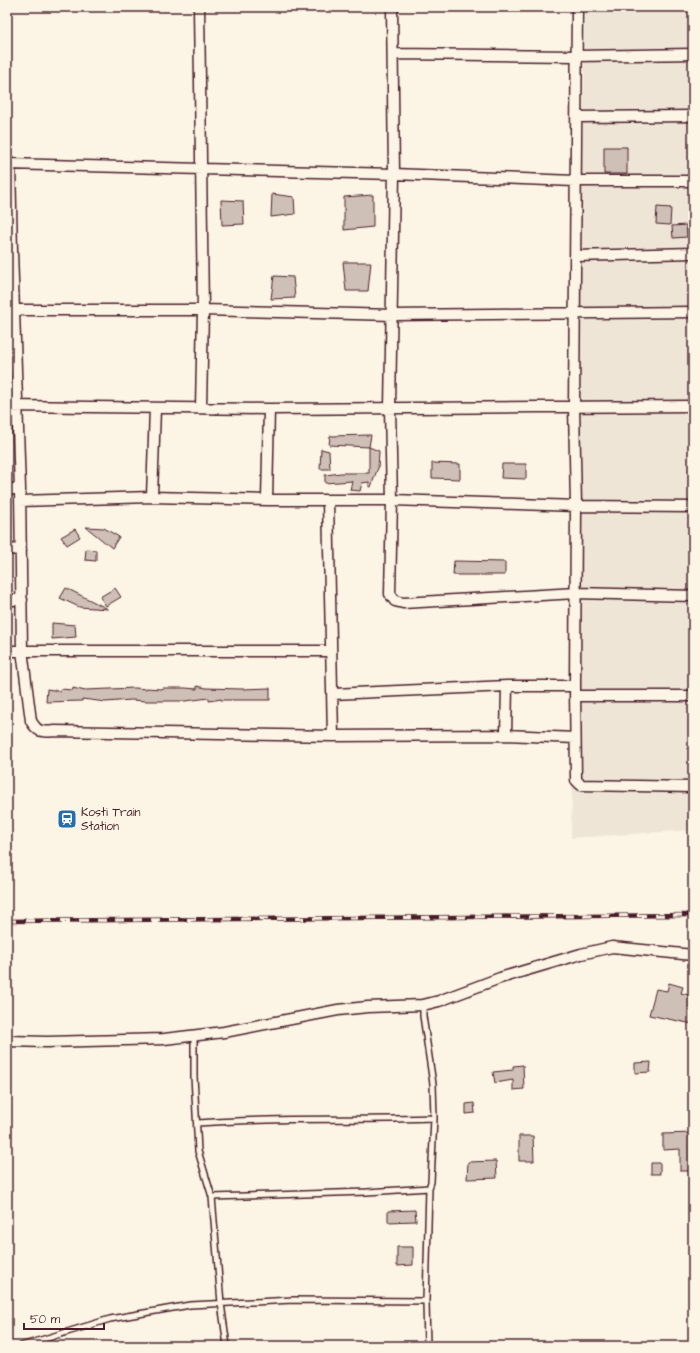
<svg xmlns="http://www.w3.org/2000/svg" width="700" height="1353" font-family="'Architects Daughter',sans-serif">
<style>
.built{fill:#eee5d7}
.building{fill:#cfc0b7;stroke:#4a1f2b}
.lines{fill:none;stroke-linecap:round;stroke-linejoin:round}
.service-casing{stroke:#4a1f2b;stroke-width:8}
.minor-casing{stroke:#4a1f2b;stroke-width:13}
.service{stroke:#fcf5e5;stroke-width:5}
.minor{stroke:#fcf5e5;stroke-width:10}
.rail-casing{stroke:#4a1f2b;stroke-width:4.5}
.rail{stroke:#fcf5e5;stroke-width:3;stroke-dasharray:9;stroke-linecap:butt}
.labels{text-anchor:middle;stroke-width:3;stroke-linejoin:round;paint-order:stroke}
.poi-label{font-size:12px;fill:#4a1f2b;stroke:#fcf5e5;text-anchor:start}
</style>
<rect width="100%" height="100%" fill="#fcf5e5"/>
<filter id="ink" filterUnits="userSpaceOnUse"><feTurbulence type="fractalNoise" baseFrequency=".025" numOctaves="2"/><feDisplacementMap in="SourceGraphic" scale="8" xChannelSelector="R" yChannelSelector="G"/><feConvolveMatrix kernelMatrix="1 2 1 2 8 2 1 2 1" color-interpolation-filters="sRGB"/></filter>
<g filter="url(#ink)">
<path class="built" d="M 585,7 L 693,7 L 693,830 L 571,838 Z"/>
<path class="building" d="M 604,147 L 627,147 L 627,174 L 604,174 Z
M 272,194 L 294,197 L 295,214 L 271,217 Z
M 373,195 L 373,227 L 344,230 L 344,197 Z
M 221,200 L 243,201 L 244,224 L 222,225 Z
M 657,207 L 671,208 L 670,225 L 656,224 Z
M 686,225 L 687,237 L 673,238 L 672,226 Z
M 343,262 L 371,262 L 368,291 L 346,291 Z
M 274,276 L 293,277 L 295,298 L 271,299 Z
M 371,435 L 369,447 L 329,445 L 330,436 Z
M 369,447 L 379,451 L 378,469 L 377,470 L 371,487 L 369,487 L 369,482 L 362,483 L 360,491 L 350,490 L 352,481 L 325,483 L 325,475 L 341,473 L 369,473 Z
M 321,449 L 329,451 L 330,469 L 320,469 Z
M 432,463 L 460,464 L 460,479 L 432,478 Z
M 502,464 L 526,464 L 526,479 L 501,478 Z
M 86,527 L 104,528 L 119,537 L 112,548 Z
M 75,529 L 80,537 L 67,545 L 61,537 Z
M 86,549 L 96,550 L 96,561 L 85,560 Z
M 454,561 L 505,562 L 505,575 L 453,575 Z
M 66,588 L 108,609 L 79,607 L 60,598 Z
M 115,588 L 121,597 L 106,606 L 100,597 Z
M 52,623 L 75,625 L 76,637 L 52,639 Z
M 197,686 L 206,688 L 242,689 L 270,688 L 270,700 L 221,700 L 221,699 L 209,701 L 209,698 L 185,701 L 147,701 L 131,700 L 106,702 L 82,699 L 82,701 L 46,702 L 47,689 L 60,691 L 60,689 L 73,690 L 73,688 L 85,691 L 85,690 L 135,688 L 146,689 L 146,688 L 161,689 L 162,688 L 185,688 L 197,689 Z
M 669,983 L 683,987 L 681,993 L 693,996 L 693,1024 L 649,1015 L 656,989 L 667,991 Z
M 651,1062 L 650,1072 L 635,1073 L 635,1063 Z
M 523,1065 L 524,1089 L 513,1090 L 513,1080 L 495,1083 L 493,1072 L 513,1070 L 513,1066 Z
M 474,1103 L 475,1113 L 466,1114 L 466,1104 Z
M 692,1133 L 693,1171 L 680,1171 L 680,1149 L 663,1150 L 663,1134 Z
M 519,1136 L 533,1136 L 534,1161 L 519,1161 Z
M 496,1161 L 497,1178 L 467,1179 L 468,1162 Z
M 651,1163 L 660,1163 L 660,1174 L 651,1174 Z
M 415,1210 L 416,1221 L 388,1222 L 388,1211 Z
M 397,1247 L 413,1247 L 413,1265 L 397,1266 Z"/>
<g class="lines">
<defs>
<path id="service" d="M 423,1005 L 423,1016 L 433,1084 L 434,1118 L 431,1182 L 429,1188 L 426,1301 L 427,1346
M 194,1035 L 194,1076 L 198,1151 L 212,1197 L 367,1192 L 429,1188
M 197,1123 C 276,1117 355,1121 434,1118
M 212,1197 L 221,1303 L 227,1346
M 21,1346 L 110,1319 L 190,1305 L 293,1300 L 426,1301"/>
<path id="minor" d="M 199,7 L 203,310 L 201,408
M 392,7 L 394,174 L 390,408 L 392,500 L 390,594 L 395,601 L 403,603 L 576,593 L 693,596
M 577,7 L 574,407 L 576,506 L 575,686 L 576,780 L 581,785 L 693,787
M 393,54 L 577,56 L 693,54
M 576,117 L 693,116
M 7,164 L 394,174 L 575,181 L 693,181
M 10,164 L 12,251 L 20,489 L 22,650 L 31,721 C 38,733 42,732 55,731 L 333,736 L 506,735 L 575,738
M 575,256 L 693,253
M 7,310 L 203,310 L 393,315 L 693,312
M 7,406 L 269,409 L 693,406
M 7,489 L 20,489
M 152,497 L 155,408
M 267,500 L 269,409
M 328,500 L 333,736
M 20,501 L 152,497 L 267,500 L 392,500 L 576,506 L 693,507
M 7,549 L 21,550
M 7,600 L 22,600
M 7,651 L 331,651
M 333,694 L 507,686 L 575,686
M 575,696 L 693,696
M 506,735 L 507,686
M 7,1041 L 47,1042 L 164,1039 L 224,1032 L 338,1010 L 368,1007 L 423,1005 L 439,1001 L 500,978 L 581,954 L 612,947 L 693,955"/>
</defs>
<use href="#service" class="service-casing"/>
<use href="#minor" class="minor-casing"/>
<use href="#service" class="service"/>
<use href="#minor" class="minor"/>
<defs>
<path id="rail" d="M 7,921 L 693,915"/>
</defs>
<use href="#rail" class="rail-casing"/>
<use href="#rail" class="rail"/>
</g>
</g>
<defs>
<symbol id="station-square" viewBox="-11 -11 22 22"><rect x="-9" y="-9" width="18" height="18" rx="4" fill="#1f6fb2" stroke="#fcf5e5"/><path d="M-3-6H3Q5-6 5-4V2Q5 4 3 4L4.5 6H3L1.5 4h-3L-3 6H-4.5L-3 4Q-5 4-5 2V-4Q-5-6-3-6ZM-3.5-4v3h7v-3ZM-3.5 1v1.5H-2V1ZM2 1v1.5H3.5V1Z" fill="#fff"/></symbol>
</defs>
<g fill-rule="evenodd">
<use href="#station-square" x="56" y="808" width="22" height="22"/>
</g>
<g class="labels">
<g class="poi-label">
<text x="81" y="816">Kosti Train<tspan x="81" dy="14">Station</tspan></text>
</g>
</g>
<rect width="700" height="1353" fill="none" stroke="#fcf5e5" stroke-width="24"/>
<rect x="12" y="12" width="676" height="1329" fill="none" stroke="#4a1f2b" stroke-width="1.5" filter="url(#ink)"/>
<path d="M24 1323v6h80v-6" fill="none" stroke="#4a1f2b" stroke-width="2"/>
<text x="30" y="1323" font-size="12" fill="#4a1f2b" stroke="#fcf5e5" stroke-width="3" paint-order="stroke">50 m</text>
</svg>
